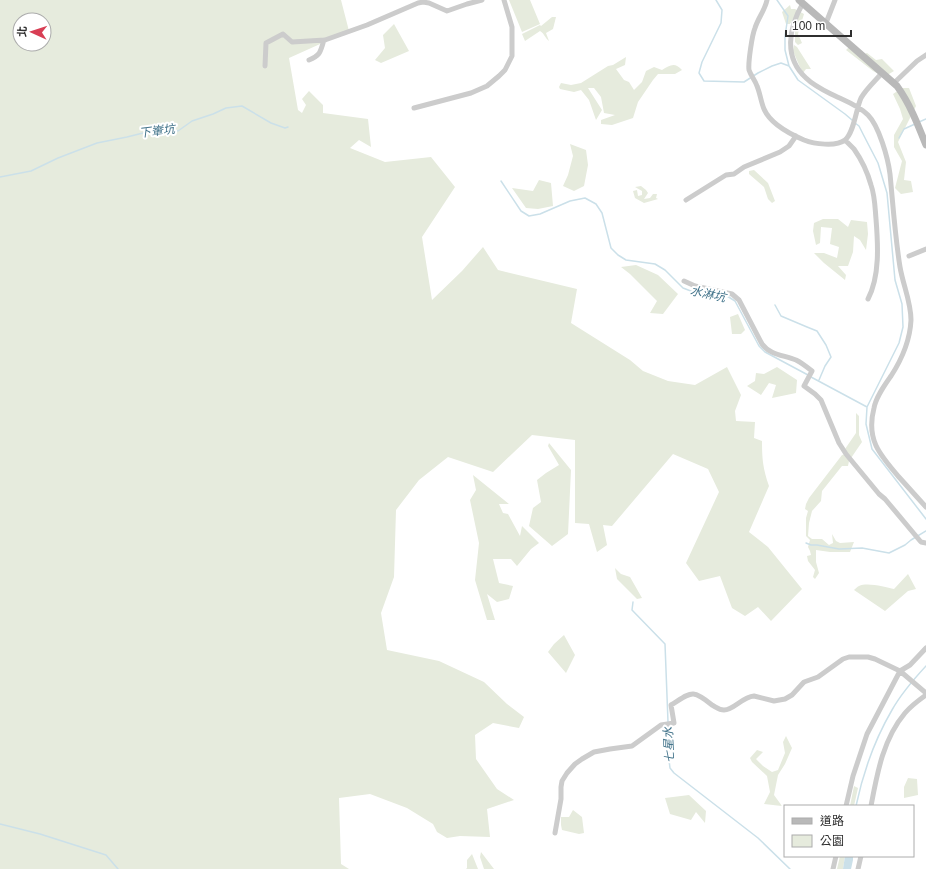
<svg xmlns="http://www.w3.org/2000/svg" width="926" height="869" font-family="Helvetica,'Noto Sans TC',sans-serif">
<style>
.green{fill:#e6ebdd;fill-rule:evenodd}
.water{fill:#cbe0e9}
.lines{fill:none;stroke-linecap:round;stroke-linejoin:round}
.stream{stroke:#cbe0e9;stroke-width:1.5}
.minor{stroke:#ccc;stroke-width:5}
.secondary{stroke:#b9b9b9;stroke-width:7}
.labels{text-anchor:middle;stroke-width:4;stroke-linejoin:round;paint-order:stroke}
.water-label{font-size:12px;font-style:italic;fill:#43748b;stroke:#fff}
</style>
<rect width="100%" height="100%" fill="#fff"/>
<path class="green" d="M 0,0 L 341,0 L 349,31 L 289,58 L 298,110 L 302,113 L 306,105 L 302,99 L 309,91 L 323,105 L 323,113 L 368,119 L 371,147 L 359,140 L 350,148 L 385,162 L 431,157 L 455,187 L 422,237 L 432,300 L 462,271 L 483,247 L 498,270 L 577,289 L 571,323 L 630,360 L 643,371 L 668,381 L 695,385 L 727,367 L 741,395 L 735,411 L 736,421 L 755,422 L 754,438 L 762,441 C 762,459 763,469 769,486 L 749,532 L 768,547 L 802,589 L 771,621 L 758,607 L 745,616 L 732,608 L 720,576 L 699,581 L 686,563 L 719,492 L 708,469 L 673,454 L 612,526 L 603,525 L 607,545 L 597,552 L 589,524 L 575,523 L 575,440 L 532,435 L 493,472 L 448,457 L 419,480 L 396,510 L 394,577 L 381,613 L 387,650 L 439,661 L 484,682 L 507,704 L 524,717 L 519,728 L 493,723 L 475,735 L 476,759 L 497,789 L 514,800 L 487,809 L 490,837 L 460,836 L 447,838 L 437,832 L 433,824 L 407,808 L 370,794 L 339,798 L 341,864 L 349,869 L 0,869 ZM 20,20 L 44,20 L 44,44 L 20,44 Z
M 509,0 L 530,0 L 540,24 L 522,32 Z
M 790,5 L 791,9 L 795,9 L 804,14 L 798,34 L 802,43 L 798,45 L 795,42 L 795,25 L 793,19 L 790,24 L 786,24 L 782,12 Z
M 552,17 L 556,17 L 553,29 L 546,33 L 549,41 C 545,38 544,33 540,31 L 525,41 L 522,34 L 540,25 L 541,26 Z
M 394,24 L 409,51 L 381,63 L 375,60 L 385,48 L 383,35 Z
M 794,45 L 797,47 L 811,69 L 806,69 L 803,73 L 799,65 L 793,51 Z
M 849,47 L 859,56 L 867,53 L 876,60 L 882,59 L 894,71 L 884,77 L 873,71 L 846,50 Z
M 626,57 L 625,65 L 616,69 L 624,80 L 629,82 L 634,90 L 642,82 L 646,71 L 654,67 L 662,70 C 670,65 675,62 682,70 L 675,74 L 658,74 L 653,80 L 638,102 L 633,118 L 612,125 L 601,124 L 601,120 L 615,115 L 604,113 L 601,97 L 594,88 L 588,88 L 602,110 L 596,120 L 589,100 L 581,90 L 574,92 L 560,89 L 559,87 L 561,83 L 571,85 L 581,83 L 608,66 L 613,65 Z
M 902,88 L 909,88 L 916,106 L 898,142 L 906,162 L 904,180 L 911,181 L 913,192 L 901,194 L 895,188 L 902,161 L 894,147 L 894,135 L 903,119 L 900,109 L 893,94 Z
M 570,144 L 586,150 L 588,165 L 584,186 L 574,191 L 563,186 L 568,175 L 573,156 Z
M 754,170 L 768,183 L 775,201 L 772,203 L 768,199 L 764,187 L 749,174 L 749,171 Z
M 539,180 L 551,183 L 553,206 L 538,209 L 526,208 L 512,188 L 533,191 Z
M 641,186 L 646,190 L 648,193 L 644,199 L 650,198 L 653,194 L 657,194 L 656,198 L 658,199 L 644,203 L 635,198 L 633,191 L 637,190 L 638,196 L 642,195 L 642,191 L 635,187 Z
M 823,219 L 838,219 L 848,227 L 851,220 L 867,222 L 868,234 L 866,250 L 860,240 L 854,236 L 853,252 L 848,266 L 838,266 L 846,275 L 845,280 L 824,263 L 814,253 L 824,253 L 837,258 L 839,247 L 830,244 L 832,228 L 821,227 L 820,243 L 816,245 L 813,231 L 814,223 Z
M 636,265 L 658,275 L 678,294 L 663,314 L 650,313 L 657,301 L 630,274 L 621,267 Z
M 738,314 L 745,330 L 741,334 L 732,334 L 730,317 Z
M 777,367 L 797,380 L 796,393 L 772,398 L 776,385 L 769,383 L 761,395 L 747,386 L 755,381 L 756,373 L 764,374 Z
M 856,413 L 859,416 L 859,435 L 862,442 L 849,461 L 848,466 L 842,466 L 822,491 L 821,501 L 812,511 L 809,523 L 808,536 L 812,539 L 822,539 L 829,545 L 833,543 L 832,534 L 836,541 L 840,543 L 854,542 L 850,552 L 830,552 L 816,550 L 816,562 L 819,573 L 815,579 L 813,577 L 815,570 L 808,561 L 807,556 L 811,555 L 810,551 L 808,547 L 810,540 L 806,536 L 806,518 L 808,511 L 805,509 L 806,504 L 809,498 L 842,455 L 846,454 L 845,449 L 856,433 Z
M 549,443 L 571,470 L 568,534 L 552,546 L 529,526 L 533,508 L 541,502 L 537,480 L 546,473 L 559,465 L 548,446 Z
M 473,475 L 509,504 L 499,504 L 503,513 L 508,514 L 520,536 L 522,526 L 539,543 L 531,549 L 517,566 L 511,559 L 493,559 L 499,583 L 513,586 L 509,599 L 497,602 L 487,594 L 495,620 L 487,620 L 475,580 L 479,543 L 470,500 L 476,490 Z
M 615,568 L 621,574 L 630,577 L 642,598 L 637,599 L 617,579 Z
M 908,574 L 916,589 L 908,591 L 885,611 L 854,590 C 856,588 857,587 859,586 C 867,582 886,587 894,589 Z
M 564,635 L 575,655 L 566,673 L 548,652 L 554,644 Z
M 786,736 L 792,748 L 785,764 L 778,775 L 774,795 L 782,806 L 764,804 L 770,792 L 767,776 L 752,762 L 750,758 L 757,750 L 763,752 L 756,759 L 763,766 L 772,772 L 778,770 L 785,753 L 783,742 Z
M 908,778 L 917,779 L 918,795 L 904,798 L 904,787 Z
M 854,786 L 858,788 L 854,806 L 850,806 Z
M 689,795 L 706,811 L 705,823 L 696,812 L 691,820 L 670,814 L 665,798 Z
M 573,810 L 582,817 L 584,833 L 579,834 L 562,830 L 561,825 L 561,817 L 569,817 Z
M 481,852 L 494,869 L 484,869 L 480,857 Z
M 472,854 L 478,869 L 466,869 L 467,868 L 467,860 Z
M 840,856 L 845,856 L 843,869 L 837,869 Z"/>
<path class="water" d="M 845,856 L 853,856 L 853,860 L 851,869 L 843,869 Z"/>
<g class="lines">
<path class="stream" d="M 716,0 L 722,10 L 721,23 L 702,62 L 699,73 L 704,81 L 744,82 L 758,73 L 772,66 L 781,63 L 789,66
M 777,0 L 788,16 L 785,36 L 785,50 L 789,66 L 798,80 L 845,114 L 852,120
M 919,122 L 926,119
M 855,123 L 859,126 L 863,134 L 878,163 L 887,193 L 895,280 L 902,304 L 903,327 L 899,343 L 867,407 L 866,424 L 872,449 L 926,519
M 899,138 L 904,129 L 915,124
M 0,177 L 31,171 L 58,158 L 97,143 L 127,137 L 155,130 L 178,131 L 192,121 L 213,114 L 226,108 L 242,106 L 271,123 L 285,128 L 288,127
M 501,181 L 521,211 L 529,216 L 540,214 L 570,201 L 585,198 L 596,204 L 602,213 L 611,248 L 618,255 L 626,260 L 655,264 L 665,270 L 683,288 L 696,293 L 727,296 L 735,301 L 759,346 L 765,352 L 808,375
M 775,305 L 781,316 L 807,327 L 817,331 L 826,345 L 831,357 L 825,366 L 819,380
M 811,377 L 867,407
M 806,543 L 811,545 L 817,545 L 839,549 L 862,548 L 889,553 L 905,545 L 911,540 L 926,531
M 633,602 L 632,610 L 665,644 L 668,722
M 668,726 L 669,760 L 670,768 L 674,773 L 758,838 L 790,869
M 856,806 C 863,773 875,739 892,710 C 901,694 914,679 926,666
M 0,824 L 40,834 L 106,855 L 118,869"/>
<path class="minor" d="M 767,0 C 765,10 758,18 755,28 C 752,35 748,63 749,70 C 751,76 755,80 757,86 C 760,93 761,102 764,109 C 770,123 790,134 804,140 C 814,144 836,147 845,140 C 854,133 856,109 861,98 C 866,89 875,81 882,73
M 803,3 C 789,27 783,57 806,78 C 813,85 823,90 831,94 C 843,100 858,105 868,115 C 879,126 888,158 890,174 C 893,205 895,236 900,267 C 903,285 911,302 911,320 C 910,342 902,359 891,376 C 884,386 876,397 874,408 C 866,439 879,454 898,476 C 907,486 917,497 926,507
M 826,23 L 835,0
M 309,60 C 321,55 320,52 324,40 L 325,40 L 367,25 L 418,3 L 423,2 L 429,3 L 447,11 L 467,4 L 482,0
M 265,66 L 266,43 L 283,34 L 292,42 L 325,40
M 894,83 L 917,61 L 926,55
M 414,108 L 471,93 L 487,86 L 499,76 L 505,70 L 512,56 L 512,27 L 504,0
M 845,140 C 848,143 851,146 854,149 C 861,159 868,174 871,185 C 875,196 875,208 876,219 C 878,244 880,276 868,299
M 686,200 L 726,175 L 734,174 L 744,167 L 780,152 L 789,146 L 796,136
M 909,256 L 926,249
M 684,281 L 695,286 L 732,294 L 739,300 L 762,344 C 770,355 784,355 796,360 C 802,363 807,367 812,371 L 804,386 L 815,394 L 821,400 L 839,443 L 846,454 L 879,494 L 885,499 L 921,542 L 926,543
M 900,671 L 910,665 L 926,648
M 846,806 L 853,776 L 867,734 L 900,671
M 871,806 C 877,774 883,739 905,713 C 911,706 919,700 926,695
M 555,833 L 561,799 L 561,787 L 562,781 L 567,773 L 575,764 L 582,759 L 594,752 L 610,749 L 632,746 L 661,725 L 674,723 L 671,705 C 692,692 692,689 712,705 C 716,707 719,710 724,710 C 734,710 742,697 754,696 L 774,701 L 785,699 L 792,695 L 804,682 L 818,677 L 843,659 L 849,657 L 868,657 L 875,659 L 900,671 L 926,693
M 833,869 L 836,856
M 858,869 L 861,856"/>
<path class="secondary" d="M 799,0 L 897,86 C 910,104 918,125 926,145"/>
</g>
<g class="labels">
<g class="water-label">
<text transform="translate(157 131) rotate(-7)" y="4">下輋坑</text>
<text transform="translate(708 294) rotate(12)" y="4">水淋坑</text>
<text transform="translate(669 745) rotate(-93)" y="4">七星水</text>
</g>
</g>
<rect x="784" y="805" width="130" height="52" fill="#ffffff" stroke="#acacac"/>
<rect x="792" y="818" width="20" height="6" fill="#b9b9b9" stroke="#acacac"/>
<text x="820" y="825" font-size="12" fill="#2f2f2f">道路</text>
<rect x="792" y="835" width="20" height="12" fill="#e6ebdd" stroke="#acacac"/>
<text x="820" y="845" font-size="12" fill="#2f2f2f">公園</text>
<g transform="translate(32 32) rotate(273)"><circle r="19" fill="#ffffff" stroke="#acacac"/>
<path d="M0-3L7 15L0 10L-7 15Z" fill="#d83e54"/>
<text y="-6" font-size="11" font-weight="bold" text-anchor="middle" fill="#2f2f2f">北</text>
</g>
<path d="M786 30v6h65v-6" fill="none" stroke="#2f2f2f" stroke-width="2"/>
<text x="792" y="30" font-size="12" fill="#2f2f2f" stroke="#ffffff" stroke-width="3" paint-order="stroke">100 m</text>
</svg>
